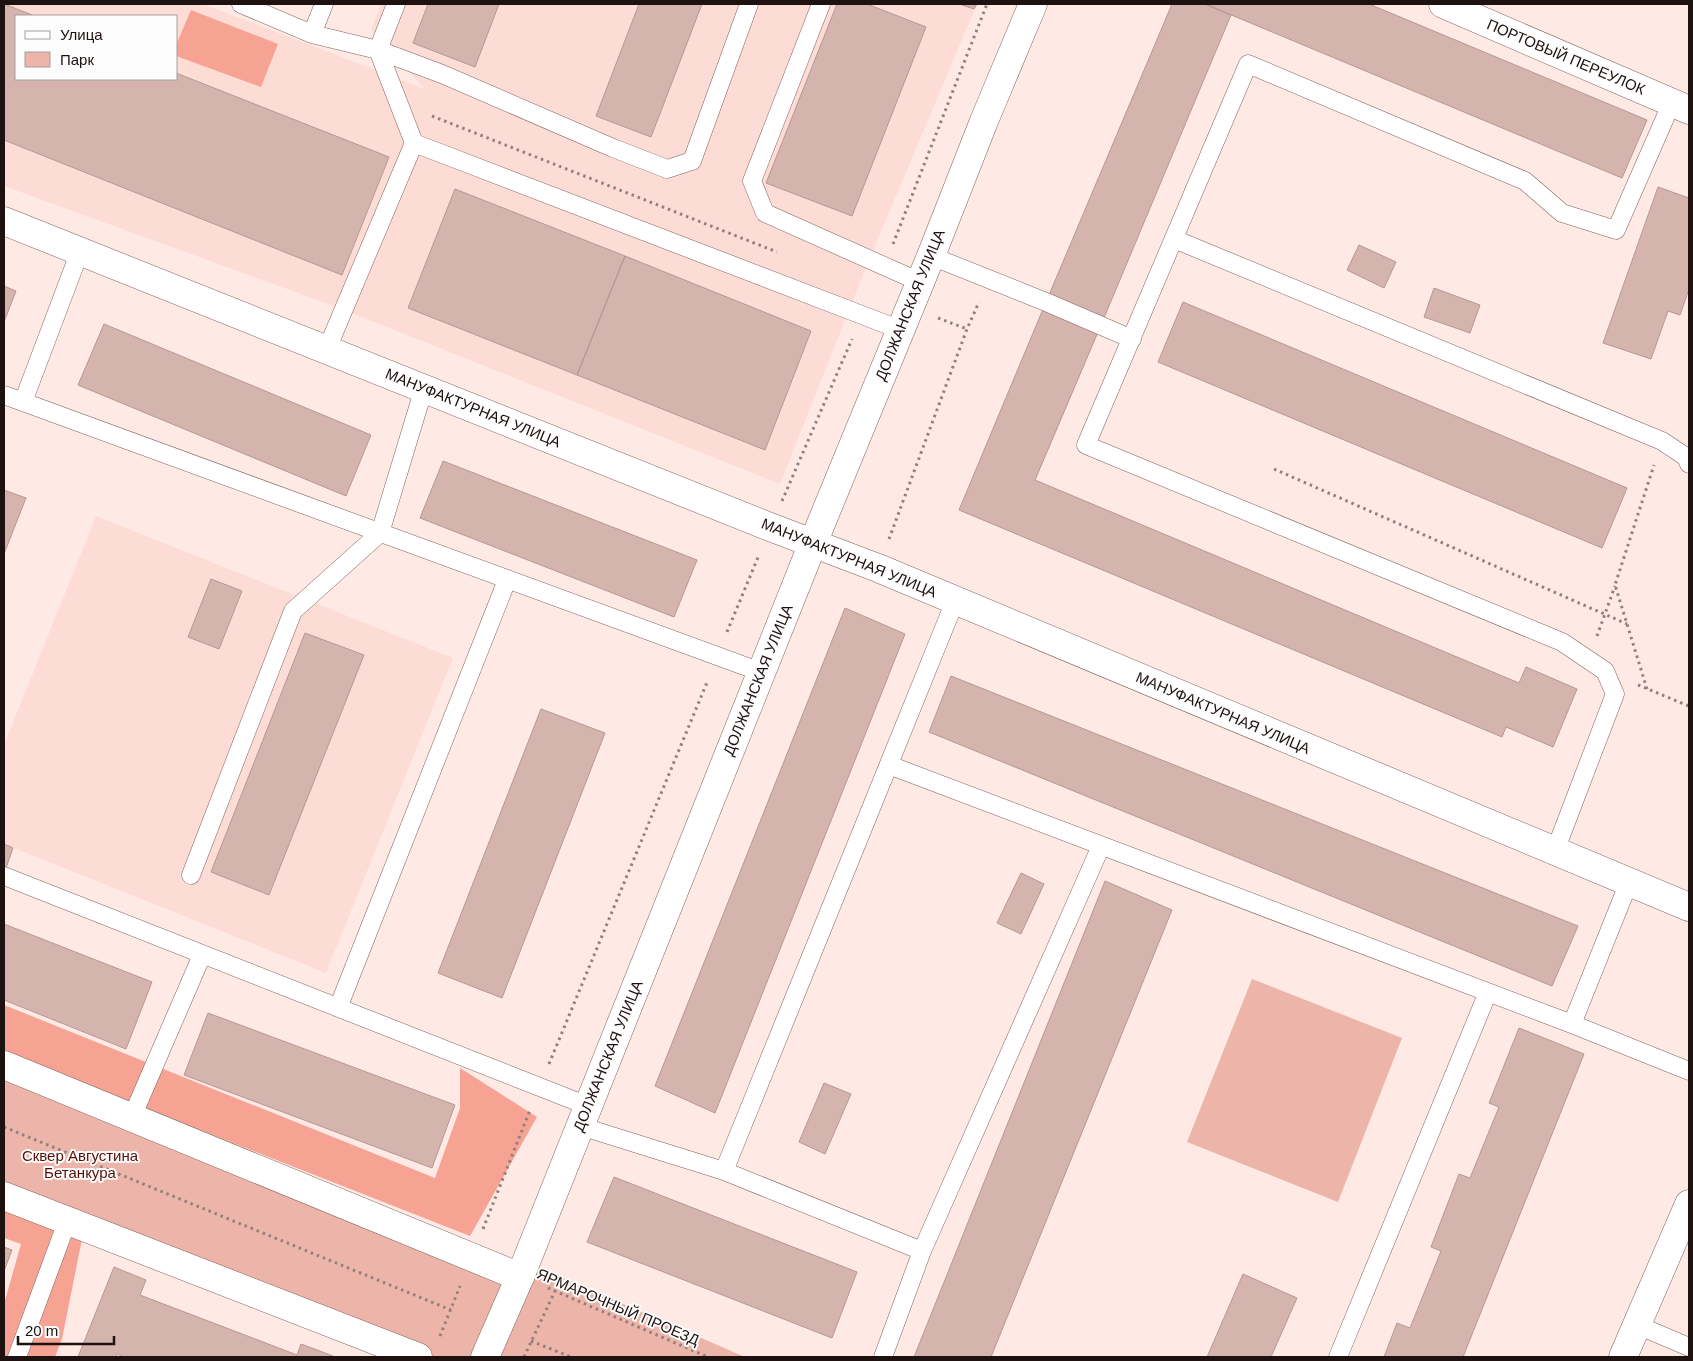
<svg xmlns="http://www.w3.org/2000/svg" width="1693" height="1361" font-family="Helvetica,sans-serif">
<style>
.built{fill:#fedcd6;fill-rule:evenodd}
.green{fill:#edb4a9}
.forest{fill:#f7a394}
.building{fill:#d5b4ae;stroke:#b69791}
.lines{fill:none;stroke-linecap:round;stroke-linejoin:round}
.lane-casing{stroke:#80635d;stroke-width:19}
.street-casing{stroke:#80635d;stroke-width:29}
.secondary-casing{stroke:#80635d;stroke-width:29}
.path{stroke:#91807d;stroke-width:3;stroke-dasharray:2.5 4;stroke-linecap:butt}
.lane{stroke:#fff;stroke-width:18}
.street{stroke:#fff;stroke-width:28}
.secondary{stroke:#fff;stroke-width:28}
.labels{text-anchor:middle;stroke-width:4;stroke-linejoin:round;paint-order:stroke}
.street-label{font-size:15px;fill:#1e1210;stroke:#fcfcfc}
.park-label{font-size:15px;fill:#590f07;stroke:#fcfcfc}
</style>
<rect width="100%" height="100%" fill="#fee9e5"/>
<path class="built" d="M 4,4 L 203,4 L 425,89 L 371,30 L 381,4 L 977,4 L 869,260 L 780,484 L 334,306 L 4,186 ZM 16,16 L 176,16 L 176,79 L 16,79 Z
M 96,516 L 453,658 L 326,973 L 4,844 L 4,745 Z"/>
<path class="green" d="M 1252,979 L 1402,1038 L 1338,1202 L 1187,1142 Z
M 4,1055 L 471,1247 L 552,1273 L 745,1357 L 381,1357 L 4,1211 Z"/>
<path class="forest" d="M 191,10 L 278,44 L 261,87 L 176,56 L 176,45 Z
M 4,1005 L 435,1178 L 460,1108 L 460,1068 L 537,1117 L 470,1236 L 4,1053 Z
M 4,1209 L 86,1219 L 62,1339 L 55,1357 L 4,1357 L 4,1304 L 21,1244 L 4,1238 Z"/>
<path class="building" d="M 4,4 L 35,16 L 16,16 L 16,79 L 176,79 L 176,73 L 389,157 L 342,275 L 4,140 Z
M 428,4 L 499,4 L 475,67 L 413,43 Z
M 639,4 L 702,4 L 651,137 L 596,116 Z
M 837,4 L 867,4 L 926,27 L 852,216 L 766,183 Z
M 959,4 L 977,4 L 974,9 Z
M 1172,4 L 1205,4 L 1231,15 L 1101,325 L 1046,302 Z
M 1205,4 L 1369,4 L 1647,120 L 1622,178 Z
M 1658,187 L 1689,198 L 1689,289 L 1680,315 L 1668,311 L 1651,359 L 1603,343 Z
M 455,189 L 625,256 L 577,375 L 408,308 Z
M 1359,245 L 1396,262 L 1384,288 L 1347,270 Z
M 625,256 L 811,331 L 765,450 L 577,375 Z
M 4,286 L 16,291 L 4,322 Z
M 1434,288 L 1480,305 L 1470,333 L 1424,317 Z
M 1046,302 L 1101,325 L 1035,480 L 1519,683 L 1526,667 L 1577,689 L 1553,747 L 1506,727 L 1502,737 L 959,510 Z
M 1183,302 L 1627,488 L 1602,548 L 1158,362 Z
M 104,324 L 371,435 L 346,496 L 78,385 Z
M 443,461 L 697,560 L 674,617 L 420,518 Z
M 4,490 L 26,498 L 4,554 Z
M 211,579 L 242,591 L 219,649 L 188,637 Z
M 845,608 L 905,634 L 715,1113 L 655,1086 Z
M 305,633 L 364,655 L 269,895 L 211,872 Z
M 951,676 L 1578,926 L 1552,986 L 929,732 Z
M 541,709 L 605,733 L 502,998 L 438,973 Z
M 4,844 L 13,848 L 5,871 L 4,870 Z
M 1021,873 L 1044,884 L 1021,934 L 997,923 Z
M 1105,881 L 1172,910 L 991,1357 L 914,1357 Z
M 4,924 L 152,982 L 126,1049 L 4,1000 Z
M 208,1013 L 455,1105 L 432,1168 L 184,1075 Z
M 1519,1028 L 1584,1054 L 1463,1357 L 1384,1357 L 1397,1323 L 1410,1328 L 1441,1251 L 1431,1247 L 1459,1174 L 1470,1178 L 1499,1107 L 1489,1103 Z
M 824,1083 L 851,1094 L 825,1154 L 799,1142 Z
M 614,1177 L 857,1272 L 832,1338 L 587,1242 Z
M 4,1247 L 12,1250 L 4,1271 Z
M 114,1267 L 146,1280 L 140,1295 L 297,1355 L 301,1344 L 333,1356 L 332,1357 L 124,1357 L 117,1354 L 116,1357 L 78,1357 Z
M 1243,1274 L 1297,1298 L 1271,1357 L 1207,1357 Z"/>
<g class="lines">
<defs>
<path id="lane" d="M 241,4 L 312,34
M 324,4 L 312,34 L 378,50 L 442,74 L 613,148 L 667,169 L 692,161 L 749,4
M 396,4 L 378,50 L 414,143
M 821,4 L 752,181 L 765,213 L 920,282
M 1174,239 L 1662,441 L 1686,457 L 1689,464
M 931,256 L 1046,302 L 1132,339
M 327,349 L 414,143 L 901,330
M 4,395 L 761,672
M 23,402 L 80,251
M 889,765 L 1572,1024 L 1689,1071
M 1555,851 L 1615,694 L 1605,671 L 1562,642 L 1086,445 L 1248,64 L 1525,181 L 1562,213 L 1616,230 L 1672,102
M 191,875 L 293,611 L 380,533 L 424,388
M 4,876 L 588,1106
M 338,1008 L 507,580
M 1572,1024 L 1629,882
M 132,1117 L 202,955
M 580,1126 L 724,1171 L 922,1251
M 724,1171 L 955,601
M 1637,1325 L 1689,1347
M 17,1357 L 67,1222
M 883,1357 L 922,1251 L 1101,846
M 1338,1357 L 1488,992"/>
<path id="street" d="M 1443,4 L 1689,110
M 4,221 L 770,527 L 878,568 L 1689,907
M 4,1065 L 520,1277
M 4,1196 L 418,1357"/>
<path id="secondary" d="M 485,1357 L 520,1277 L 813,543 L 931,256 L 984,121 L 1033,4
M 1623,1357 L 1689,1204"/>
</defs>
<use href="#lane" class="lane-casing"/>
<use href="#street" class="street-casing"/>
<use href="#secondary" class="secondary-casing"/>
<path class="path" d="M 432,116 L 777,252
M 893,244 L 987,4
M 938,318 L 967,329
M 1274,469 L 1627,624
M 782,501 L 852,339
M 889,539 L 967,329 L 979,302
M 727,632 L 759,555
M 1597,636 L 1615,586
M 1638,685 L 1689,706
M 1647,689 L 1615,585 L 1654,465
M 549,1064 L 708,680
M 4,1127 L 451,1310
M 483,1229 L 530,1110
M 548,1288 L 708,1357
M 440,1336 L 460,1286
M 531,1341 L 571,1357
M 524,1357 L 555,1291"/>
<use href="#lane" class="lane"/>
<use href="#street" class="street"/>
<use href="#secondary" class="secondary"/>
</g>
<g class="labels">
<g class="street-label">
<text transform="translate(1566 57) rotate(23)" y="5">ПОРТОВЫЙ ПЕРЕУЛОК</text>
<text transform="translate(910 305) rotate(-68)" y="5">ДОЛЖАНСКАЯ УЛИЦА</text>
<text transform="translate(473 408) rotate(22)" y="5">МАНУФАКТУРНАЯ УЛИЦА</text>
<text transform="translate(849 558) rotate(22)" y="5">МАНУФАКТУРНАЯ УЛИЦА</text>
<text transform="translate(758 680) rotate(-68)" y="5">ДОЛЖАНСКАЯ УЛИЦА</text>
<text transform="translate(1223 713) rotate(23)" y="5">МАНУФАКТУРНАЯ УЛИЦА</text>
<text transform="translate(608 1056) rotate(-68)" y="5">ДОЛЖАНСКАЯ УЛИЦА</text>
<text transform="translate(618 1307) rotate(23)" y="5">ЯРМАРОЧНЫЙ ПРОЕЗД</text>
</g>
<g class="park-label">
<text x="80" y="1161">Сквер Августина<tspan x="80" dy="17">Бетанкура</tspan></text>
</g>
</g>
<rect width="1693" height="1361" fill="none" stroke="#1e1210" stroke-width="10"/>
<rect x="15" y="15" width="162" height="65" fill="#fcfcfc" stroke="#a39e9e"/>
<rect x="25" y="31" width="25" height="8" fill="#ffffff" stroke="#a39e9e"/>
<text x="60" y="40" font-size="15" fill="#1e1210">Улица</text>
<rect x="25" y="52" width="25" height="15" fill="#edb4a9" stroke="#a39e9e"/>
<text x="60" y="65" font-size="15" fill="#1e1210">Парк</text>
<path d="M18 1336v8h96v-8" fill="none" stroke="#1e1210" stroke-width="2.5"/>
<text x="25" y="1336" font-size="15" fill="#1e1210" stroke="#fcfcfc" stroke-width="4" paint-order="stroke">20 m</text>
</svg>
